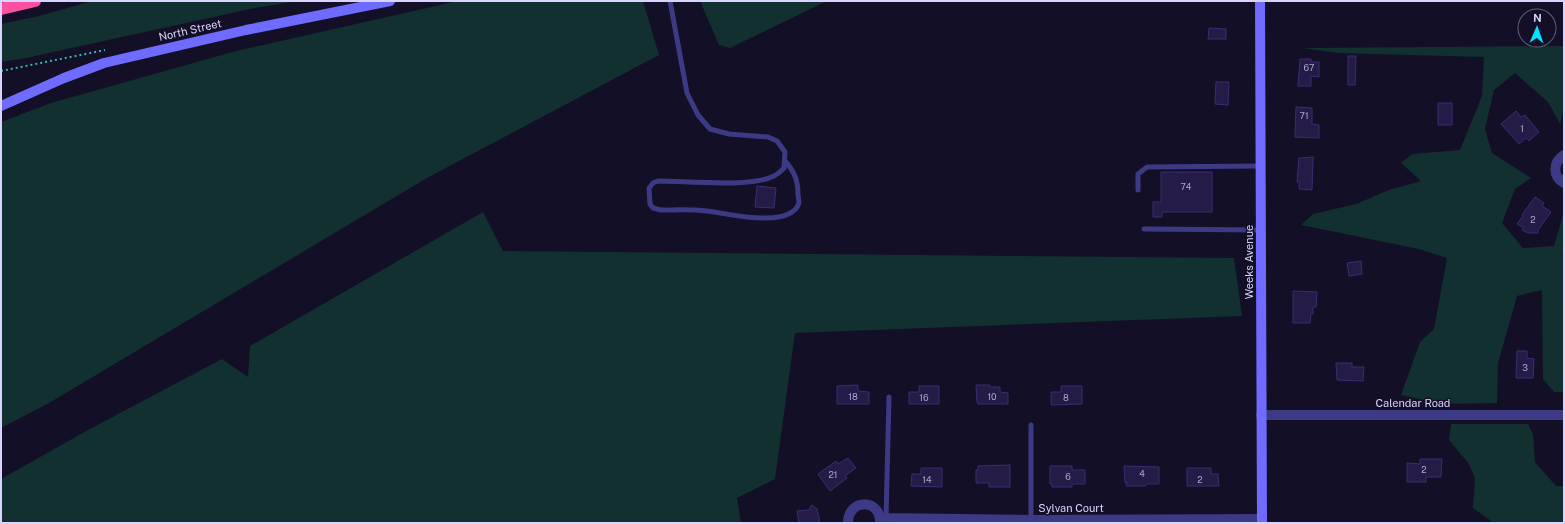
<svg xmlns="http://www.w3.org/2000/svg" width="1565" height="524" font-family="'Public Sans',sans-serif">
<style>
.green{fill:#12302f}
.building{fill:#241b47;stroke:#3b2d73}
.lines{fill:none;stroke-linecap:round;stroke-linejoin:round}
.path{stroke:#2fb8b0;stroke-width:2;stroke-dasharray:2 3;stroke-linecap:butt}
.lane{stroke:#3d3a85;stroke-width:5}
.street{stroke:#3d3a85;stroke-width:10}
.secondary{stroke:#6f6bff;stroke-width:10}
.highway{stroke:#ff4fa3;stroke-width:12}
.labels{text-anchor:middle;stroke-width:3;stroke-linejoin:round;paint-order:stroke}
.number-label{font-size:9px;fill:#aca6d1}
.street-label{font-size:11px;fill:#d9d4ff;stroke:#130f26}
</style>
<rect width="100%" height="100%" fill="#130f26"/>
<path class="green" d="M 92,1 L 297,1 L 250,9 L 26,58 L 1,62 L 1,24 L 39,16 Z
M 458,1 L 643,1 L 659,55 L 427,178 L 49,403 L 1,428 L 1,122 L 51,103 L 236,51 Z
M 700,1 L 827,1 L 730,48 L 719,45 Z
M 1564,46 L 1564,106 L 1560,124 L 1548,102 L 1515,73 L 1494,90 L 1485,129 L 1492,153 L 1531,178 L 1515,189 L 1502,223 L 1523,248 L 1554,246 L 1564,211 L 1564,249 L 1562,254 L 1564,256 L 1564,392 L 1554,392 L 1543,379 L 1542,290 L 1517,296 L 1498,363 L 1497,403 L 1443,404 L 1401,395 L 1420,342 L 1434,329 L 1447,258 L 1419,249 L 1301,225 L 1313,214 L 1356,204 L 1389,190 L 1421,181 L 1401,163 L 1412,154 L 1460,150 L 1482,96 L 1484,57 L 1338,53 L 1302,48 Z
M 483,212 L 503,251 L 1234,258 L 1242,316 L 795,333 L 775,479 L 737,498 L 741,523 L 1,523 L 1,479 L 88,430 L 222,359 L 248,377 L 250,346 Z
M 1451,424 L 1528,424 L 1533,434 L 1535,462 L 1556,486 L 1564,486 L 1564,523 L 1494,523 L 1473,508 L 1475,478 L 1469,464 L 1449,440 Z"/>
<path class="building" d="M 1209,28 L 1226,29 L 1226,39 L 1208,39 Z
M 1348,56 L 1356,56 L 1355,85 L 1348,85 Z
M 1300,59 L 1311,59 L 1311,62 L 1319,62 L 1319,77 L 1311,76 L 1311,86 L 1298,86 Z
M 1216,82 L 1229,82 L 1228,105 L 1215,104 Z
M 1438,103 L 1452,103 L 1452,125 L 1438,125 Z
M 1296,107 L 1312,108 L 1312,124 L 1319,125 L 1319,138 L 1295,137 Z
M 1516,111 L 1521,117 L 1525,115 L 1539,132 L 1529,141 L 1526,138 L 1519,144 L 1501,124 Z
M 1313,157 L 1312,190 L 1299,189 L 1299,182 L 1297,182 L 1299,158 Z
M 1161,172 L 1212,172 L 1212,212 L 1162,212 L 1162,217 L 1153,217 L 1153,202 L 1161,202 Z
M 757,186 L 776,188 L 774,208 L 755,207 Z
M 1535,197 L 1544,203 L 1542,206 L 1551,212 L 1538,230 L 1538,233 L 1528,233 L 1522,230 L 1524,228 L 1517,224 L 1523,216 L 1522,215 Z
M 1361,261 L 1362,274 L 1349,276 L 1347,263 Z
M 1293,291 L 1317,292 L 1316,307 L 1313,307 L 1313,314 L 1311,314 L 1310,323 L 1293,323 Z
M 1517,351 L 1527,351 L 1527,358 L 1534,359 L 1533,378 L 1516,378 Z
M 1336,363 L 1352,363 L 1352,367 L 1364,367 L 1363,381 L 1337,380 Z
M 858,385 L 858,391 L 869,392 L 869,404 L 837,404 L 837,386 Z
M 976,385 L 990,385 L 990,387 L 1000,387 L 1000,392 L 1008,393 L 1008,404 L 978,404 L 978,402 L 977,402 Z
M 919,386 L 939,386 L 939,404 L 909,404 L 909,392 L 919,392 Z
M 1061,386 L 1082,386 L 1082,404 L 1051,405 L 1051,392 L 1061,392 Z
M 848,458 L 856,468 L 845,476 L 847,478 L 830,491 L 818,474 L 836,461 L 838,464 Z
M 1420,459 L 1442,459 L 1441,477 L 1426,477 L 1426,482 L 1407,482 L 1407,463 L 1420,464 Z
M 1010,465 L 1010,487 L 989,487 L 989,483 L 976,483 L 976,470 L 978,470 L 978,466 Z
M 1050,466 L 1072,466 L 1072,470 L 1085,470 L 1085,484 L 1072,484 L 1072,487 L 1052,487 L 1052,484 L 1050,484 Z
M 1124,466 L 1159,467 L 1159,484 L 1146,484 L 1146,486 L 1126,486 L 1127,482 L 1125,483 Z
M 921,468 L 942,468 L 942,487 L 911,486 L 912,474 L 921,474 Z
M 1187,468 L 1211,468 L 1211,474 L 1218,474 L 1219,486 L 1187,486 Z
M 812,505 L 817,509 L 820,523 L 799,523 L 797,511 L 809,510 Z"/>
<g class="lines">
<path class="path" d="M 1,71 L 105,50"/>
<path class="lane" d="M 670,1 L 687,93 L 698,115 L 710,129 L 729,134 L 768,137 L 777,141 L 785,152 L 784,168 C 781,171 778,174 774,176 C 750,188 686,181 658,181 L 653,183 L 649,188 L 650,204 L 653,208 L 661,210 C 676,210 691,209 707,211 C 726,213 790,230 799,203 C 799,201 798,196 798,194 C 798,180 794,171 785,161
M 1138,190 L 1138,174 L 1147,167 L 1260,166
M 1144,229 L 1260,230
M 1031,425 L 1031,520
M 886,518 L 889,397"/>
<path class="street" d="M 1564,155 C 1553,162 1552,176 1564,183
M 1261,415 L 1564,415
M 880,518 L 1031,520 L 1262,519
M 848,523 C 848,498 881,498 880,523"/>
<path class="secondary" d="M 1260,1 L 1262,523
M 1,106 L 64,78 L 104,63 L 246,30 L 390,1"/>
<path class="highway" d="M 1,9 L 35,1"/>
</g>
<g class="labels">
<g class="number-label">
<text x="1309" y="71">67</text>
<text x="1304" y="119">71</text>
<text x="1522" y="132">1</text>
<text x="1186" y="190">74</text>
<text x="1533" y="223">2</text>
<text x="1525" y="371">3</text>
<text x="853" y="400">18</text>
<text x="992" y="400">10</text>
<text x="924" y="401">16</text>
<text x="1066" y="401">8</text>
<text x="1424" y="473">2</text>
<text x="1142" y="477">4</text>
<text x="833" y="478">21</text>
<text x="1068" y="480">6</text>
<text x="927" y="483">14</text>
<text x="1200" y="483">2</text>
</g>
<g class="street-label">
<text transform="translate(190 30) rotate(-13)" y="4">North Street</text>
<text transform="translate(1249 262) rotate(-90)" y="4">Weeks Avenue</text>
<text x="1413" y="407">Calendar Road</text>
<text x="1071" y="512">Sylvan Court</text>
</g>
</g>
<rect width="1565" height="524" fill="none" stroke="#d9d4ff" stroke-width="4"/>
<g transform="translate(1537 28) rotate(2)"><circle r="19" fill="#130f26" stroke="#625e7d"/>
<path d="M0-3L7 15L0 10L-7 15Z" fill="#00e5ff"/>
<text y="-6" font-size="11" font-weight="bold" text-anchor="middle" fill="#d9d4ff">N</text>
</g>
</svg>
